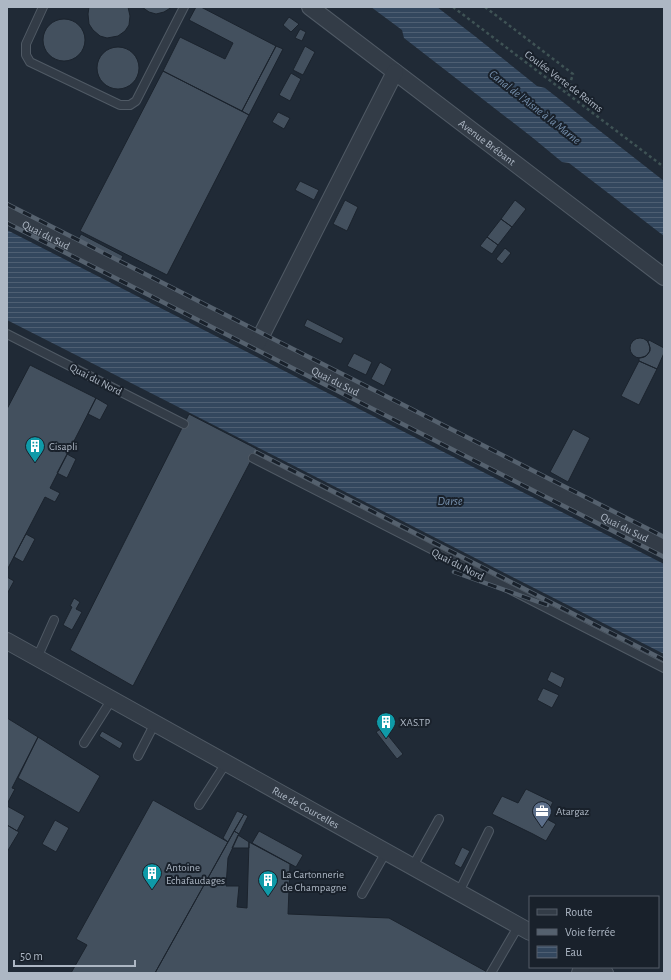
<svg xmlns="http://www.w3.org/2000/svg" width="671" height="980" font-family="'Alegreya Sans',sans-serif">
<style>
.water{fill:url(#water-rules)}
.building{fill:#43505e;stroke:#1b232d}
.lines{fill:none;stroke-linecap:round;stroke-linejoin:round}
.lane-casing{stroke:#505a65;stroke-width:10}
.street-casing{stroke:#505a65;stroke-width:18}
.path{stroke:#3f5355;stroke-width:2.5;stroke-dasharray:3 3;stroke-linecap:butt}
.lane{stroke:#333c47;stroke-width:8}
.street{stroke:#333c47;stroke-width:16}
.rail-casing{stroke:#55616e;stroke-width:4.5}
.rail{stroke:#19212b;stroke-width:3;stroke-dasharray:9;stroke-linecap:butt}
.labels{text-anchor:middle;stroke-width:4;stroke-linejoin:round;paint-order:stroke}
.street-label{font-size:11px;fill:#adb7c4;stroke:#19212b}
.poi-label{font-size:11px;fill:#adb7c4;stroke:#19212b;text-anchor:start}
.water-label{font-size:12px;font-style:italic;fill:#758fac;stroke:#19212b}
</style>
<defs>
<pattern id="water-rules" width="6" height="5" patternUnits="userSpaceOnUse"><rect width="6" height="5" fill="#33475e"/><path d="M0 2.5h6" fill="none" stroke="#4e5f73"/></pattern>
</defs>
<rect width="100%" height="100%" fill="#202a36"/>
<path class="water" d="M 371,7 L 437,7 L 476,37 L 537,86 L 545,88 L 664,181 L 664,236 L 569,163 L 562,162 L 533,138 L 404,38 L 402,30 Z
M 7,230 L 664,564 L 664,654 L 7,320 Z"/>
<path class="building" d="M 89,7 L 128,7 L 130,16 L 129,25 L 125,31 L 118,36 L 107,38 L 100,36 L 93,30 L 89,24 L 88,14 Z
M 142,7 L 172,7 L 164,12 L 156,14 L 149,12 Z
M 196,7 L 201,7 L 276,46 L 242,111 L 163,71 L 180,37 L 225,59 L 233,43 L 189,20 Z
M 289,17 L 299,24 L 291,32 L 283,25 Z
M43 40a21 21 0 1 1 42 0a21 21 0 1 1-42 0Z
M 300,29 L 306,32 L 302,41 L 295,38 Z
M 276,46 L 283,49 L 249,115 L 242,111 Z
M 305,46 L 315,52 L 303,75 L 293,70 Z
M97 68a21 21 0 1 1 42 0a21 21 0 1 1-42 0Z
M 163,71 L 249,115 L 167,275 L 80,231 Z
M 291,73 L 301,79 L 290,101 L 279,95 Z
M 278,112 L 290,118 L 284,129 L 272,122 Z
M 300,181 L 319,190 L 314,200 L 295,190 Z
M 345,200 L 358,207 L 347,231 L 333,224 Z
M 515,200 L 526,209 L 512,227 L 501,219 Z
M 501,219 L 512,227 L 498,245 L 487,237 Z
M 81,234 L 123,256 L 119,265 L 76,243 Z
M 487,237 L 498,245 L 492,254 L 480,246 Z
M 505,248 L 511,253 L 502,264 L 496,259 Z
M 307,319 L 344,338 L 341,344 L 304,326 Z
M630 348a10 10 0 1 1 20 0a10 10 0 1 1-20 0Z
M 649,340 L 664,348 L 664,353 L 657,369 L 639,361 L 639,358 L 646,356 L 650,351 L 650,348 L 648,342 Z
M 354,353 L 372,362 L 366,375 L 347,366 Z
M 639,361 L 657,369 L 639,405 L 621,396 Z
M 380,362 L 392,369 L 384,386 L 371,379 Z
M 30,365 L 96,398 L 50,488 L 60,493 L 55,502 L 45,497 L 7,570 L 7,409 Z
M 96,398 L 108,405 L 100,420 L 88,414 Z
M 189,414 L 257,449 L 133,686 L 70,650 Z
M 573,429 L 590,438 L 568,482 L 550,472 Z
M 67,454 L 76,459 L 67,478 L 57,473 Z
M 26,534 L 35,539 L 23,562 L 14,557 Z
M 7,577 L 14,581 L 7,594 Z
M 74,598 L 80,602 L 76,609 L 82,612 L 72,630 L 63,625 L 72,607 L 70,606 Z
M 551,671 L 565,678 L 561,688 L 547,680 Z
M 543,688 L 559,695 L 552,708 L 537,700 Z
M 7,718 L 38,737 L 12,788 L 15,789 L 7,804 Z
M 382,728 L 403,754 L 397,759 L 376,732 Z
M 102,731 L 123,743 L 120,749 L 99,736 Z
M 38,737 L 100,776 L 79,813 L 18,778 Z
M 526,789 L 553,802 L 545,818 L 556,824 L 546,841 L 533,834 L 492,814 L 502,796 L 518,803 Z
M 153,800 L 228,842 L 155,973 L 71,973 L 87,945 L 76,939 Z
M 7,806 L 25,816 L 17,831 L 7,825 Z
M 237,811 L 244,814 L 228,842 L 223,838 Z
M 244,814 L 248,816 L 239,834 L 234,831 Z
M 55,820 L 69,828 L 56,852 L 42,844 Z
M 7,825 L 19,832 L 7,852 Z
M 234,831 L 239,834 L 228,858 L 226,886 L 239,886 L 237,907 L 247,908 L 249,842 L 290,864 L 288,914 L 389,918 L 489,973 L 155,973 Z
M 259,831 L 303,855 L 296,867 L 252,843 Z
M 238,835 L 249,842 L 249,848 L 232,848 Z
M 462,847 L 470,851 L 461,868 L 454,864 Z"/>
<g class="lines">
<defs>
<path id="lane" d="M 43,7 L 26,44 L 26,55 L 30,62 L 120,105 L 130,105 L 136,101 L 184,7
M 7,334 L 184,424
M 253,458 L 664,668
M 37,658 L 54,620
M 84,743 L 112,699
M 138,756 L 155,723
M 199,805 L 226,763
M 413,866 L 439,819
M 459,892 L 489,831
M 362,894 L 386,852
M 491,973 L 519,925"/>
<g id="street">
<path id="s1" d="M 310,7 L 664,277"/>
<path id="s2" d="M 7,215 L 664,547"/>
<path d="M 258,342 L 395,72"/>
<path id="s3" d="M 7,641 L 530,932"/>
<path d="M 594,967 L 605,973"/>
<path d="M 580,973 L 582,967"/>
</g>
</defs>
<use href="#lane" class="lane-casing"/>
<use href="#street" class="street-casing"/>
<path class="path" d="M 453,7 L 664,167
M 485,7 L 573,74 L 567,93"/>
<use href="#lane" class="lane"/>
<use href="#street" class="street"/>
<defs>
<path id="rail" d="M 7,204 L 664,537
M 7,223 L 664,557
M 256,452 L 664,660
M 454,572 L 547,605"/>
</defs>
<use href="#rail" class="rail-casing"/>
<use href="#rail" class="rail"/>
</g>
<defs>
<symbol id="building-pin" viewBox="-11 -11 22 30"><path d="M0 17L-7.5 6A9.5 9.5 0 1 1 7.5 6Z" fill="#0f9aa8" stroke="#19212b"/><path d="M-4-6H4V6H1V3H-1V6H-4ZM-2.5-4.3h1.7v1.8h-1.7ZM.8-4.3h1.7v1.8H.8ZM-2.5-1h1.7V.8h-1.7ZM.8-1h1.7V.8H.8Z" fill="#fff"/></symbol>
<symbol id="office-pin" viewBox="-11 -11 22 30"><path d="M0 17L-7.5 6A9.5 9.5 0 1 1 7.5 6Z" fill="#5c6f8a" stroke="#19212b"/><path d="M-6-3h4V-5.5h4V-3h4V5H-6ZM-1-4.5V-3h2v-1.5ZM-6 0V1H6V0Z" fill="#fff"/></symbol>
</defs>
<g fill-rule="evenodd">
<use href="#building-pin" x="24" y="435" width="22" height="30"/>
<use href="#building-pin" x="375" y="711" width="22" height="30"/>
<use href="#office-pin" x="531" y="800" width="22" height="30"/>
<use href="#building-pin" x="141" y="862" width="22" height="30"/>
<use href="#building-pin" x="257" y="869" width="22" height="30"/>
</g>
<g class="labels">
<g class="street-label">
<text transform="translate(564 81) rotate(37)" y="4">Coulée Verte de Reims</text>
<text dy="4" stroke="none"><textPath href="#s1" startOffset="223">Avenue Brébant</textPath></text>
<text dy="4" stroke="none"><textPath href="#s2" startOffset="44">Quai du Sud</textPath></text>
<text transform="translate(96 379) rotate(27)" y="4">Quai du Nord</text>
<text dy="4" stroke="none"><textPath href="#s2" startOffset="368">Quai du Sud</textPath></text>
<text dy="4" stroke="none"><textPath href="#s2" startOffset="692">Quai du Sud</textPath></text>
<text transform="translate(458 564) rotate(27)" y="4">Quai du Nord</text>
<text dy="4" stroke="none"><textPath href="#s3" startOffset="342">Rue de Courcelles</textPath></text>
</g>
<g class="poi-label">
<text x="49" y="450">Cisapli</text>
<text x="400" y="726">XAS.TP</text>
<text x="556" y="815">Atargaz</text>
<text x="166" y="871">Antoine<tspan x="166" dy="13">Echafaudages</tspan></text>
<text x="282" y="878">La Cartonnerie<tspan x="282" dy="13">de Champagne</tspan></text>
</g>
<g class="water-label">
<text transform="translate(535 107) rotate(38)" y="4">Canal de l'Aisne à la Marne</text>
<text x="450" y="505">Darse</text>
</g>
</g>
<rect width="671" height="980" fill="none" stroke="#adb7c4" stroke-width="16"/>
<rect x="529" y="896" width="130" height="72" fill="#19212b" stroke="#545d68"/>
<rect x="537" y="909" width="20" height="6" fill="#333c47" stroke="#545d68"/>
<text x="565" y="916" font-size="12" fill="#adb7c4">Route</text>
<rect x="537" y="929" width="20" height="6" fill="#55616e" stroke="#545d68"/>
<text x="565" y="936" font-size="12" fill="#adb7c4">Voie ferrée</text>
<rect x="537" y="946" width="20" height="12" fill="url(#water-rules)" stroke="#545d68"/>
<text x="565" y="956" font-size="12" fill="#adb7c4">Eau</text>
<path d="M14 960v6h121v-6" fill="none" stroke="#adb7c4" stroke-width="2"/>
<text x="20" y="960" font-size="12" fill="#adb7c4" stroke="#19212b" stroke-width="3" paint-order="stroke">50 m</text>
</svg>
